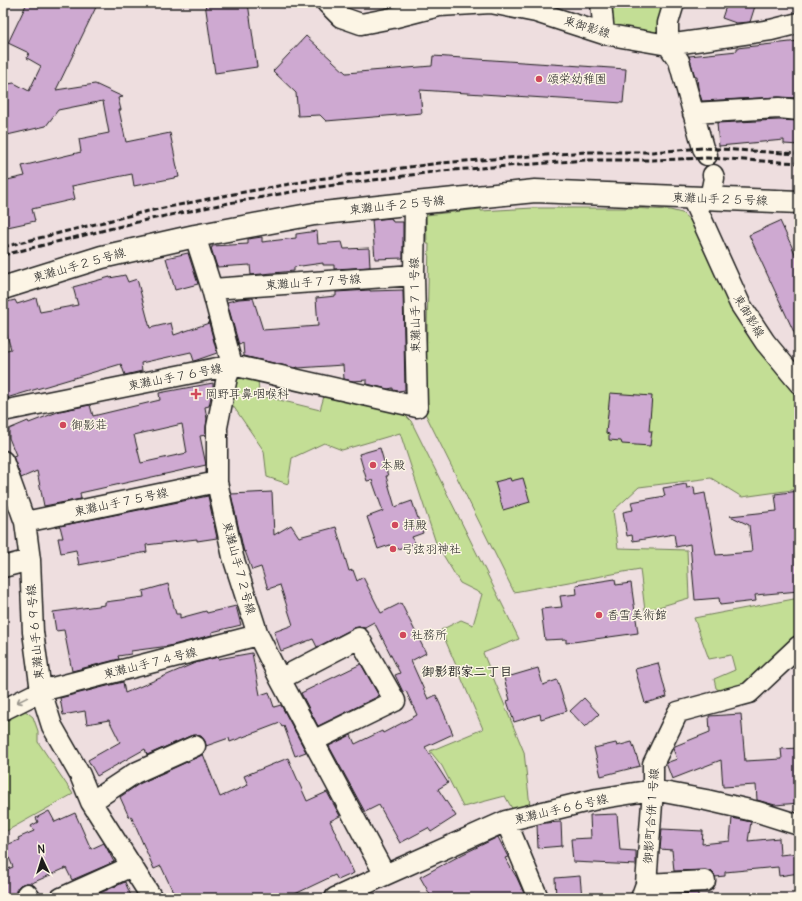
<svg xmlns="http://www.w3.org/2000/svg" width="802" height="901" font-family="Delius,'Klee One',sans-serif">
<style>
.green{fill:#c3de95;stroke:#707d58}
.building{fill:#cea9d1;stroke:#1c1c1c;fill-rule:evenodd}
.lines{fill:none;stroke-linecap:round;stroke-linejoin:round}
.street-casing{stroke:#1c1c1c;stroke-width:23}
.secondary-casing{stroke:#1c1c1c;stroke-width:25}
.street{stroke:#fcf5e5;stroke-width:20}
.secondary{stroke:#fcf5e5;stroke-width:22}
.rail{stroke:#1c1c1c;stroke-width:3;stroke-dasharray:6 3;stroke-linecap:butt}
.oneway{stroke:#97938b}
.poi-dot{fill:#d1495b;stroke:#fcf5e5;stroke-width:1.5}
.labels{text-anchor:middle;stroke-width:3;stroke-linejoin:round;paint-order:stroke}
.street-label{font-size:12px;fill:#1c1c1c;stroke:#fcf5e5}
.poi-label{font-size:12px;fill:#1c1c1c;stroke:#fcf5e5;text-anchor:start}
.neighbourhood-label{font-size:13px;font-weight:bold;fill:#1c1c1c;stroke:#fcf5e5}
</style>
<rect width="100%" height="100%" fill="#eededf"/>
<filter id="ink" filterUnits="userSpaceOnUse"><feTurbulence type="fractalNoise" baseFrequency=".025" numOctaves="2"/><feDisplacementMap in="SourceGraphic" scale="8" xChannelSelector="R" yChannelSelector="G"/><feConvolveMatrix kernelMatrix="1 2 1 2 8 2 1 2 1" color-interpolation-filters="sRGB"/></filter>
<g filter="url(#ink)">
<path class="green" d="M 613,3 L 668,3 L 663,40 L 612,26 Z
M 533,208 L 629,208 L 670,210 L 682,213 L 694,224 L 734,310 L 799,401 L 799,489 L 742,497 L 711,478 L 639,487 L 613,511 L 618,548 L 687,550 L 689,598 L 645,611 L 640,569 L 514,592 L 425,413 L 429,244 L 427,244 L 426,215 L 481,209 L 481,211 Z
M 236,372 L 258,377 L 259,395 L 320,410 L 325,393 L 401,411 L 411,421 L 505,610 L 519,639 L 483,653 L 524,752 L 530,806 L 514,812 L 505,796 L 463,807 L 442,766 L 430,751 L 483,729 L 441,630 L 461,620 L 473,625 L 482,594 L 460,583 L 436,543 L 400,433 L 342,450 L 324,443 L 292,458 L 288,484 L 267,477 L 264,451 L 231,403 Z
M 799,598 L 799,635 L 747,684 L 723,693 L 716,688 L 714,679 L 735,670 L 731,655 L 709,659 L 694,618 Z
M 23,709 L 33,717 L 38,731 L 38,742 L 73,794 L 3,833 L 3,719 Z"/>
<path class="building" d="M 27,3 L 98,3 L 56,90 L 95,84 L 123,97 L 118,98 L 121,110 L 119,110 L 126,142 L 170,133 L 179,177 L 134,186 L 132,174 L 72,186 L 75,199 L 32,209 L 35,221 L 3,228 L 3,181 L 25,176 L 22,166 L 81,152 L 79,139 L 109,133 L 103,101 L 58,110 L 46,126 L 3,136 L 3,85 L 14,83 L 29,91 L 41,66 L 27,58 L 29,53 L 8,43 Z
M 205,3 L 248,3 L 257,67 L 215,73 Z
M 727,3 L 756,3 L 750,22 L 736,23 L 722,18 Z
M 306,36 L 346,73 L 432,66 L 433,56 L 626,69 L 623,103 L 420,90 L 422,113 L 326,121 L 320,115 L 298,116 L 296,93 L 273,71 Z
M 799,41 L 799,98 L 778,97 L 702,101 L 698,88 L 697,77 L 695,77 L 689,56 L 737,51 L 737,48 Z
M 779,120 L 799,121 L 799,145 L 784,144 L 784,140 L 719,146 L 717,123 Z
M 391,218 L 393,222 L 403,222 L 403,258 L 375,259 L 372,220 Z
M 780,221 L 799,262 L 799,343 L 749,235 Z
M 317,231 L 318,244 L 342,242 L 344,249 L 369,248 L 370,267 L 334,269 L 334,265 L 323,265 L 323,263 L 294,267 L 294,271 L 251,275 L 250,265 L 217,267 L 211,248 L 212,248 L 212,246 L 248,244 L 248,239 L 262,237 L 262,242 L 296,238 L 296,234 Z
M 188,253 L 198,284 L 175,290 L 166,258 Z
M 125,275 L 128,282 L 137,279 L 150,328 L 171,323 L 174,335 L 209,323 L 217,353 L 194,361 L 191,352 L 141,363 L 142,371 L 125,375 L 121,364 L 3,399 L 3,351 L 11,349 L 3,322 L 3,303 L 15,300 L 17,304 L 36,298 L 40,312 L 78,305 L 73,287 L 110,277 L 110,278 Z
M 370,290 L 370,291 L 403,290 L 405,390 L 398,391 L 393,390 L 393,388 L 388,389 L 367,384 L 367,380 L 353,381 L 344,379 L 343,365 L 298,368 L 298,367 L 295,368 L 244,356 L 243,343 L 239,345 L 227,302 L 239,299 L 253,298 L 263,330 L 318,326 L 316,298 L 336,296 L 336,292 Z
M 213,383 L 213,387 L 209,406 L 205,407 L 207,419 L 206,427 L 206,435 L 200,436 L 206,465 L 80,493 L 81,499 L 44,506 L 37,471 L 21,478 L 13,456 L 16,455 L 9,438 L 9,429 L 28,421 L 29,423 L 60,411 L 90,405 L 93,416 L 160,400 L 159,393 ZM 182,424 L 187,453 L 141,463 L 134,435 Z
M 610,393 L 652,396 L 649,431 L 652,431 L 650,446 L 622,444 L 621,441 L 609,440 L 609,434 L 606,433 Z
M 380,448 L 388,476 L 386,476 L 395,507 L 412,501 L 423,533 L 412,537 L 415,543 L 392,551 L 390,545 L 378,549 L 367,517 L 383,511 L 372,480 L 367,481 L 359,454 Z
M 510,478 L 511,481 L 523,478 L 530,502 L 503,510 L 495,482 Z
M 686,484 L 687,488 L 694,487 L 695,495 L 705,493 L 716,555 L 752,552 L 749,525 L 730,516 L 777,511 L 775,494 L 799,491 L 799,591 L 755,595 L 756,601 L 720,605 L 719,598 L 695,600 L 690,544 L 676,547 L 674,534 L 633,541 L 632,535 L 627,536 L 623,512 L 633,510 L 631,502 L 665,496 L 663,488 Z
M 272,492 L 274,535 L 291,525 L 299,537 L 336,527 L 349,571 L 353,570 L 357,581 L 363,577 L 381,613 L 401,603 L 426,653 L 411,661 L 428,699 L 436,695 L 453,734 L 425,747 L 448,783 L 438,789 L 456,816 L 431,832 L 428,828 L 400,843 L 379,805 L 365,812 L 329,746 L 351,735 L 355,744 L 382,731 L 383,733 L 417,715 L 406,691 L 403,692 L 395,675 L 400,673 L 374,622 L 363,628 L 359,627 L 354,628 L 317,647 L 313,639 L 281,651 L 274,632 L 293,625 L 280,585 L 268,589 L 261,567 L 252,570 L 245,551 L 244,552 L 231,494 Z
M 208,496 L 217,538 L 197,541 L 197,539 L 146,545 L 147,552 L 79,565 L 76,550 L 61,553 L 58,538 L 63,538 L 60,526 Z
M 615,579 L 616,585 L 631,583 L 638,633 L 566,643 L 566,639 L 545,640 L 541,609 L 562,607 L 560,596 L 577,594 L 576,585 Z
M 168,584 L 176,614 L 180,614 L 180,618 L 206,611 L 207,613 L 236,606 L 241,625 L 212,632 L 212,635 L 169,646 L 131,651 L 131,654 L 118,656 L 119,659 L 72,671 L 64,630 L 56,631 L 53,612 L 105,605 L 105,602 L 144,597 L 143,591 Z
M 252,653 L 260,695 L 269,692 L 274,707 L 281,705 L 306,752 L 295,756 L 284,726 L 282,727 L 280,723 L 230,742 L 229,738 L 206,746 L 205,741 L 201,736 L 196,735 L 190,736 L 147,755 L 145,749 L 97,776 L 88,760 L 120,742 L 109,720 L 87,724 L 85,711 L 63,715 L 60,698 L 123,682 L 125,693 L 195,663 L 218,657 L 218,659 Z
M 658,663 L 667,697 L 645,703 L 635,669 Z
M 361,664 L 379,696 L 318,726 L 301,693 Z
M 538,668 L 543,685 L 557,680 L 567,711 L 541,719 L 540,714 L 514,722 L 507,701 L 510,700 L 504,678 Z
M 584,698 L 599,714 L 585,727 L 570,711 Z
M 741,714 L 745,761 L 782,759 L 781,749 L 799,748 L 799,803 L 775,805 L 757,800 L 756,785 L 723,787 L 721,760 L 672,779 L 666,763 L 677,759 L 673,749 L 675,746 L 710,732 L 709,716 Z
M 632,742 L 640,766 L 601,776 L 594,748 L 616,743 L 617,746 Z
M 203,754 L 220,797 L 248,785 L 244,776 L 288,758 L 307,801 L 327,792 L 340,816 L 330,821 L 354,873 L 338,880 L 335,875 L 295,894 L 297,898 L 176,898 L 161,866 L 154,869 L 131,816 L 129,817 L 120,797 L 139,784 L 200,756 Z
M 49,811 L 55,822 L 75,813 L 91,849 L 104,843 L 114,862 L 72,880 L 66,868 L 32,883 L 26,883 L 20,885 L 16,890 L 16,895 L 17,898 L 3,898 L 3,857 L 8,869 L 13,867 L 4,846 L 19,840 L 18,838 L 34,831 L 31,826 L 38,822 L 36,818 Z
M 617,814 L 620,850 L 636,851 L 636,865 L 573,862 L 571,839 L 591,838 L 590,815 Z
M 732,818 L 751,822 L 748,841 L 779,838 L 780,855 L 799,853 L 799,873 L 779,876 L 778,867 L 725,872 L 725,876 L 715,877 L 714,874 L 711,871 L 705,870 L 674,871 L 672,850 L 660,849 L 662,829 L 703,831 L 702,844 L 730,841 Z
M 561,822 L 562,846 L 538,848 L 537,825 L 545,823 Z
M 498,837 L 508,857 L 505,858 L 517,878 L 526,898 L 432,898 L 420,877 L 463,854 Z
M 580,876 L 582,898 L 556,898 L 555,878 Z
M 125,882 L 132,898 L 89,898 Z
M 698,893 L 698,898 L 676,898 L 675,894 Z"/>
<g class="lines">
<defs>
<path id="street" d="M 327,3 L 341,17 L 361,24 L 392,18 L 439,6 L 491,3 L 536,12 L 604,34 L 668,45 L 679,61 L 703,148 L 707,155
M 601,3 L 604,34
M 674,3 L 668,23 L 668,45 L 771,30 L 799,23
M 693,113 L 779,108 L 799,110
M 692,198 L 740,304 L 765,342 L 799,383
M 710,198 L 714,178 L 713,175
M 195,236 L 212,289 L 232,365 L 227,377 L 217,427 L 217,482 L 233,557 L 258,635 L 280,679 L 385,875
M 212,289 L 414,275
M 3,411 L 232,365 L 417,407 L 414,275 L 415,203
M 3,461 L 25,522 L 30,560 L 33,632 L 41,691 L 52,726 L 80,775 L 91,802 L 152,898
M 25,522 L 217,482
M 3,567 L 30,560
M 280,679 L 359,638 L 395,701 L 313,741
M 3,710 L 41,691 L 258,635
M 91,802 L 135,773 L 195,746
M 506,821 L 538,898
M 646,884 L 705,881
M 27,894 L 30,898
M 61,898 L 132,866
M 335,898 L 385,875 L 506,821 L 597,799 L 653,790 L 706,800 L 758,812 L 799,825
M 641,898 L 646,884 L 653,790 L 653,764 L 678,712 L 749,693 L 799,646"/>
<path id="secondary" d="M 3,288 L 102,257 L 195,236 L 314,214 L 415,203 L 535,191 L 799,202"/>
</defs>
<use href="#street" class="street-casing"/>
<use href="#secondary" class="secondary-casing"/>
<use href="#street" class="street"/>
<use href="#secondary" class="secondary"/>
<path class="rail" d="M 3,247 L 144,212 L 228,195 L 318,179 L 440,163 L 586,152 L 652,152 L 703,148 L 799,154
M 3,255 L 146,220 L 229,203 L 320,187 L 441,171 L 586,160 L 652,160 L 708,158 L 799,163"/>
</g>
<defs><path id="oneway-shaft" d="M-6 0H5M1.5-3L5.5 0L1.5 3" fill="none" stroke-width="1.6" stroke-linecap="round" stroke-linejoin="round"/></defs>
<use class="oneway" href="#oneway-shaft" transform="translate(22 700) rotate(154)"/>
</g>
<g class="poi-dot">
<circle cx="539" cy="79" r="4"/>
<path d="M194 388h4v4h4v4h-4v4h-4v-4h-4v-4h4z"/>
<circle cx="63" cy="425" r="4"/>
<circle cx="373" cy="465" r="4"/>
<circle cx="395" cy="525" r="4"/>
<circle cx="393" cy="549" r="4"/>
<circle cx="599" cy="615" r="4"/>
<circle cx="403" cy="635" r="4"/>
</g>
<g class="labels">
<g class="street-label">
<text transform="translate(587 27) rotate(17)" y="4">東御影線</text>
<text transform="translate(720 199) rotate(2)" y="4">東灘山手２５号線</text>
<text transform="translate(397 205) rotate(-6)" y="4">東灘山手２５号線</text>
<text transform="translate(79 265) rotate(-16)" y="4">東灘山手２５号線</text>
<text transform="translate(313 282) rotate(-4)" y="4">東灘山手７７号線</text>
<text transform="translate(415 305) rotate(-91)" y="4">東灘山手７１号線</text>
<text transform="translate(749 316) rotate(59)" y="4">東御影線</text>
<text transform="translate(175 377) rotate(-11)" y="4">東灘山手７６号線</text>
<text transform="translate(121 502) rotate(-12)" y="4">東灘山手７５号線</text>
<text transform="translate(239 568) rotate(75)" y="4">東灘山手７２号線</text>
<text transform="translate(35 632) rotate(-95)" y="4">東灘山手６９号線</text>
<text transform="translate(150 663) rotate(-14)" y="4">東灘山手７４号線</text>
<text transform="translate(561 809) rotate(-13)" y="4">東灘山手６６号線</text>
<text transform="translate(651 816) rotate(-86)" y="4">御影町合併１号線</text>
</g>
<g class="poi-label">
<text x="547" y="83">頌栄幼稚園</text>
<text x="205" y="398">岡野耳鼻咽喉科</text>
<text x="71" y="429">御影荘</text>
<text x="381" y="469">本殿</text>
<text x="403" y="529">拝殿</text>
<text x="401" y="553">弓弦羽神社</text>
<text x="607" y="619">香雪美術館</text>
<text x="411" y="639">社務所</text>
</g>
<g class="neighbourhood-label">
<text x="467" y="676">御影郡家二丁目</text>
</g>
</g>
<rect width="802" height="901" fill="none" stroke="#fcf5e5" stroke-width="16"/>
<rect x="8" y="8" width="786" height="885" fill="none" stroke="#1c1c1c" stroke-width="1.5" filter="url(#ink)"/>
<g transform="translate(42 859) rotate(356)" stroke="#fcf5e5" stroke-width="3" paint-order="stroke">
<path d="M0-3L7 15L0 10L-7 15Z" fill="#1c1c1c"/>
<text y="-6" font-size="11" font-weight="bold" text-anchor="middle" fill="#1c1c1c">N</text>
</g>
</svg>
